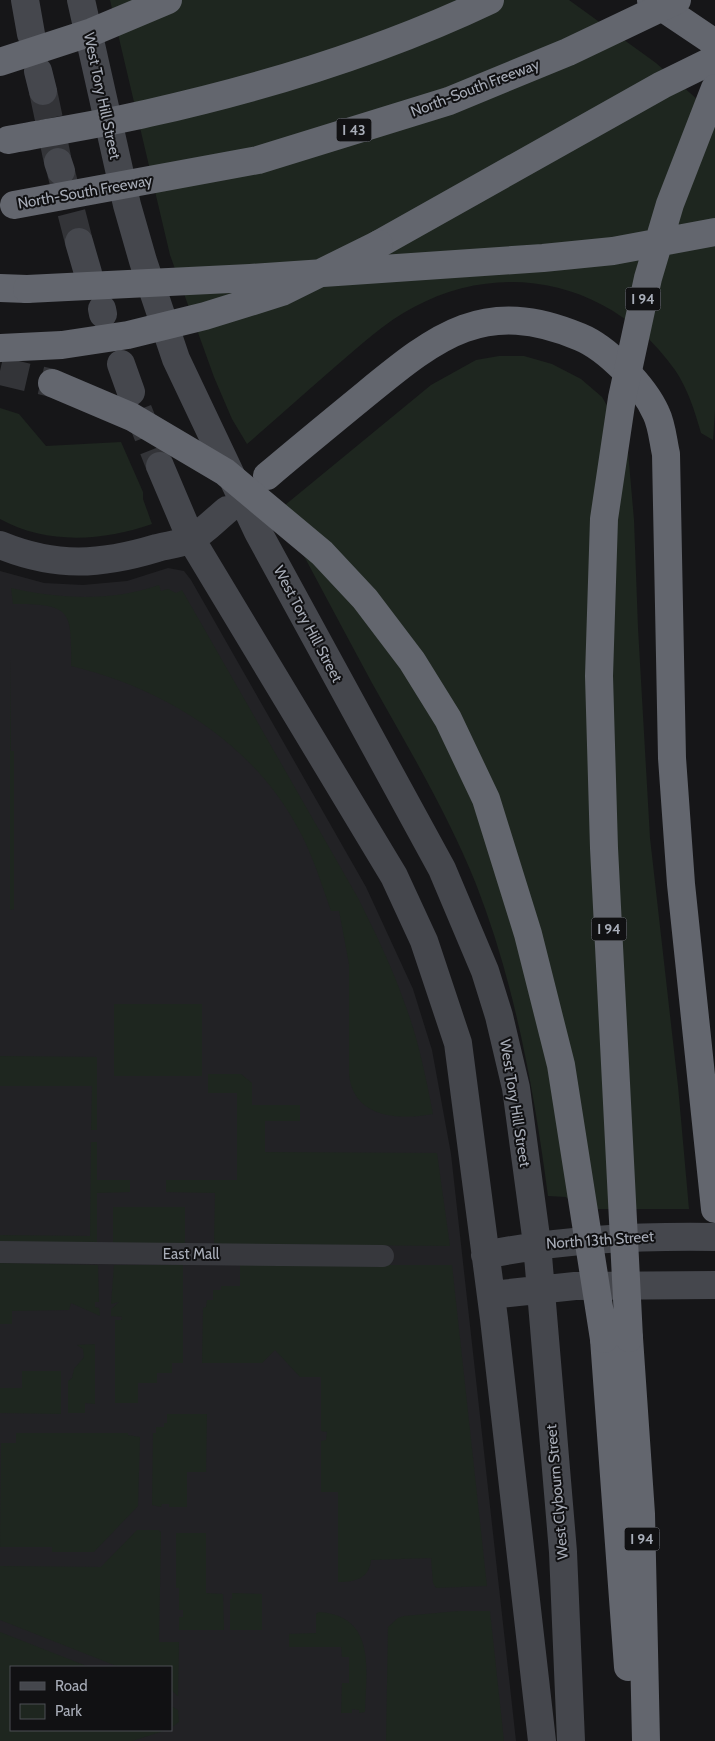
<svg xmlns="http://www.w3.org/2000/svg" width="715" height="1741" font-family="Cabin,sans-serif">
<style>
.built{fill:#222225;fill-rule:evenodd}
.green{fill:#1e261f}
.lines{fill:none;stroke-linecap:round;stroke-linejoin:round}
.secondary-tunnel{stroke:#333438;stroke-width:28;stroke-dasharray:28 14;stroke-linecap:butt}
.highway-tunnel{stroke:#333438;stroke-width:28;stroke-dasharray:28 14;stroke-linecap:butt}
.street{stroke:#37383d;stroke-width:22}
.secondary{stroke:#45474d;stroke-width:28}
.highway{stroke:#63666e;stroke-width:28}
.highway-bridge{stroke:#63666e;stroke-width:28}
.labels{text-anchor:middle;stroke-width:4;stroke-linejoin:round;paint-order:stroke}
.shield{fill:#111113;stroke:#7b7e86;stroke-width:1}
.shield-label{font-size:14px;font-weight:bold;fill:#a8adb8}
.street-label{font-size:15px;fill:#a8adb8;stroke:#111113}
</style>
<rect width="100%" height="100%" fill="#161618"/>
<path class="built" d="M 168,568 L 184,571 L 191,580 L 366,887 L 413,989 L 432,1050 L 451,1154 L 516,1741 L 0,1741 L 0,571 L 44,583 L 83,585 L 127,581 ZM 11,1667 L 171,1667 L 171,1730 L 11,1730 Z"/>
<path class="green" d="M 110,0 L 569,0 L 656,63 L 715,115 L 715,410 L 713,440 L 701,433 C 695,412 688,389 675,370 C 615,284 507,257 414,307 C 385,322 361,345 336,366 C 306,392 277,418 247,444 L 232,419 L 214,377 L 170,255 Z
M 499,356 L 524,356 L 552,364 L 581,379 L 602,397 L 627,440 L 634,520 L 638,628 L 650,838 L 678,1086 L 689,1209 L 579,1209 L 566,1197 L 548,1196 C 534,1090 515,984 476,884 C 448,814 409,749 372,683 C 341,626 311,568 279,510 L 431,385 L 476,360 Z
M 0,408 L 19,414 L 46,446 L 121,442 L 143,492 L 143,499 L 152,524 C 103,541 47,545 0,519 Z
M 159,585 L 161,591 L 168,589 L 176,593 L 182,590 L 358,898 C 376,934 393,969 406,1007 C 419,1042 426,1078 433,1114 C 400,1120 353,1119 349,1074 L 349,964 L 339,911 L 331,911 C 321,883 313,856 299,830 C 253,743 164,688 71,666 C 72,610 71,604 13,604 L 11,588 C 60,599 110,602 159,585 Z
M 10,660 L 11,751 L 14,751 L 14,909 L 10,910 Z
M 114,1004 L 202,1004 L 202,1076 L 114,1076 Z
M 0,1056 L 97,1057 L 97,1130 L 91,1130 L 92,1086 L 0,1086 Z
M 208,1074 L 241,1074 L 252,1083 L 252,1105 L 300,1105 L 300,1121 L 265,1121 L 265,1152 L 437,1153 L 450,1246 L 214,1244 L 215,1193 L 166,1192 L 166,1180 L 237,1180 L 237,1093 L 208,1093 Z
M 91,1142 L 97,1142 L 97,1180 L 130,1180 L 130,1192 L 97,1193 L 97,1244 L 0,1243 L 0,1235 L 90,1236 Z
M 113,1207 L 185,1207 L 185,1244 L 113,1244 Z
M 0,1263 L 98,1265 L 99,1302 L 95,1302 L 95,1307 L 99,1308 L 100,1316 L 71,1303 L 69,1310 L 12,1311 L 12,1324 L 0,1324 Z
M 114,1265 L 183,1265 L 183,1363 L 172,1363 L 172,1373 L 157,1373 L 157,1383 L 138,1383 L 138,1403 L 115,1403 L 115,1320 L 121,1320 L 122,1317 L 111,1316 L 111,1309 L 119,1302 L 111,1304 Z
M 240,1265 L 452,1265 L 487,1586 L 436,1588 L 433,1583 L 431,1558 L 371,1560 C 369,1579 355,1582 338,1582 L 338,1492 L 321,1492 L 321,1441 L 326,1440 L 327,1432 L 321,1431 L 321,1377 L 300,1377 L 275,1350 L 262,1363 L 202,1363 L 203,1308 L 206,1307 L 207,1300 L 213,1300 L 213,1290 L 221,1290 L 221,1286 L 240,1286 Z
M 95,1344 L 95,1404 L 85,1403 L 85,1413 L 68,1413 L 68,1381 L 72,1378 L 74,1369 L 84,1357 L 83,1349 L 77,1345 Z
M 22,1371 L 61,1371 L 61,1414 L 0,1413 L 0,1388 L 22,1388 Z
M 167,1414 L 207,1414 L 206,1472 L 187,1472 L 187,1507 L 169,1507 L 169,1504 L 162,1504 L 161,1507 L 152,1505 L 153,1433 L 156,1433 L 156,1427 L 164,1427 L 164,1423 L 167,1423 Z
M 16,1433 L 128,1433 L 128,1435 L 140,1437 L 138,1506 L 94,1552 L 52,1552 L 52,1547 L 0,1547 L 1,1443 L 16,1443 Z
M 137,1530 L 158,1530 L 161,1532 L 159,1642 L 179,1642 L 178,1696 L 171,1690 L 171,1667 L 119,1667 L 0,1620 L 0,1566 L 101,1567 Z
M 176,1533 L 206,1533 L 206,1593 L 223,1594 L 224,1630 L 179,1630 L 179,1617 L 183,1617 L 183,1610 L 179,1610 L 179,1588 L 176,1588 Z
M 232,1593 L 262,1594 L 262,1630 L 230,1630 L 230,1599 L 232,1599 Z
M 458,1611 L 490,1611 L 504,1741 L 386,1741 L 388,1627 L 398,1618 L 404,1616 Z
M 319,1612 C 377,1616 366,1671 365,1712 L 359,1713 L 359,1710 L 352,1709 L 352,1713 L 341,1713 L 342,1683 L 349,1683 L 349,1657 L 342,1657 L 341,1647 L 289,1647 L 289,1634 L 316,1633 L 316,1614 Z
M 0,1632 L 89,1667 L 11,1667 L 11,1730 L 167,1730 L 132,1741 L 0,1741 Z
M 171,1706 L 178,1710 L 179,1722 L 171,1728 Z"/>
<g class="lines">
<path class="secondary-tunnel" d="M 43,91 L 58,162
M 61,172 L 79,242
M 138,410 L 160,466"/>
<path class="highway-tunnel" d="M 0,371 L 52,383"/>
<path class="street" d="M 0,1252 L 383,1256"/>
<path class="secondary" d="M 25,0 L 31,34
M 81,0 L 127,205 L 143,261 L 176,359 L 258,532 L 442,869 L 485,971 L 499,1016 L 516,1088 L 537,1244 L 563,1552 L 571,1741
M 38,71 L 43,91
M 58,162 L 61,171
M 79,242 L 88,273
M 102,309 L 103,314
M 121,364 L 131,392
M 160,466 L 191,539 L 394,876 L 424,941 L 458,1043 L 494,1319 L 542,1741
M 0,545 C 56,568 101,565 157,548 C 168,545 181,544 191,539 C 204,532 216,519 227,510
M 485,1255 C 563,1239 636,1236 715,1237
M 491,1295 L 575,1286 L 715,1285"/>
<path class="highway" d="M 651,0 L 715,43
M 379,244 L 662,85 L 715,59
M 0,288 L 27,289
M 267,476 C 300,448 333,421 366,394 C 438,335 485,297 580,337 C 607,348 644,386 656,413 C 662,425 663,441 666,454 L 672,758 L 681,884 L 715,1209
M 629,1338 L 641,1514 L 646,1741
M 604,1339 L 628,1667"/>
<path class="highway-bridge" d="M 0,62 L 92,32 L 168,0
M 8,140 C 55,131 103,124 149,113 C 265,87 383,51 490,0
M 14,205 L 258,160 L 449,101 L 568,52 L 677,0
M 27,289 L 250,278 L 543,258 L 613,251 L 715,232
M 0,348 L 62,345 L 128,335 L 205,316 L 282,292 L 379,244
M 52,383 L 132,417 L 225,472 L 322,553 L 365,599 L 412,661 L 448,719 L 486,799 L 528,934 L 561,1065 L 604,1339
M 629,1338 L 604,848 L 599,676 L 604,519 L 622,398 L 648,278 L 670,204 L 715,88"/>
</g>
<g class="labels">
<g class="shield">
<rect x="336.5" y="118.5" width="35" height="23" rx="4"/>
<rect x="625.5" y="287.5" width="35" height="23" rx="4"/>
<rect x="591.5" y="917.5" width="35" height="23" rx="4"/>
<rect x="624.5" y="1527.5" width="35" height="23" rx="4"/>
</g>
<g class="shield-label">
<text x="354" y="135">I 43</text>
<text x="643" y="304">I 94</text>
<text x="609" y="934">I 94</text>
<text x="642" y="1544">I 94</text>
</g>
<g class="street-label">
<text transform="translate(475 88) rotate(-21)" y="5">North-South Freeway</text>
<text transform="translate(102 96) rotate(78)" y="5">West Tory Hill Street</text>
<text transform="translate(85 192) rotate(-10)" y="5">North-South Freeway</text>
<text transform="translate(308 624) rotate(62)" y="5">West Tory Hill Street</text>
<text transform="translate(515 1103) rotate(81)" y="5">West Tory Hill Street</text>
<text transform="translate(600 1240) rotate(-4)" y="5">North 13th Street</text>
<text x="191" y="1259">East Mall</text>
<text transform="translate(557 1492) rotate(-95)" y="5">West Clybourn Street</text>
</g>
</g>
<rect x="10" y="1666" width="162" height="65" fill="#111113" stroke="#4d4f55"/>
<rect x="20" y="1682" width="25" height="8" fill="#45474d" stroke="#4d4f55"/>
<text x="55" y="1691" font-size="15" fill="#a8adb8">Road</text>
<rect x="20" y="1704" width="25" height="15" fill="#1e261f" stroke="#4d4f55"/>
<text x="55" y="1716" font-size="15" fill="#a8adb8">Park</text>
</svg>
